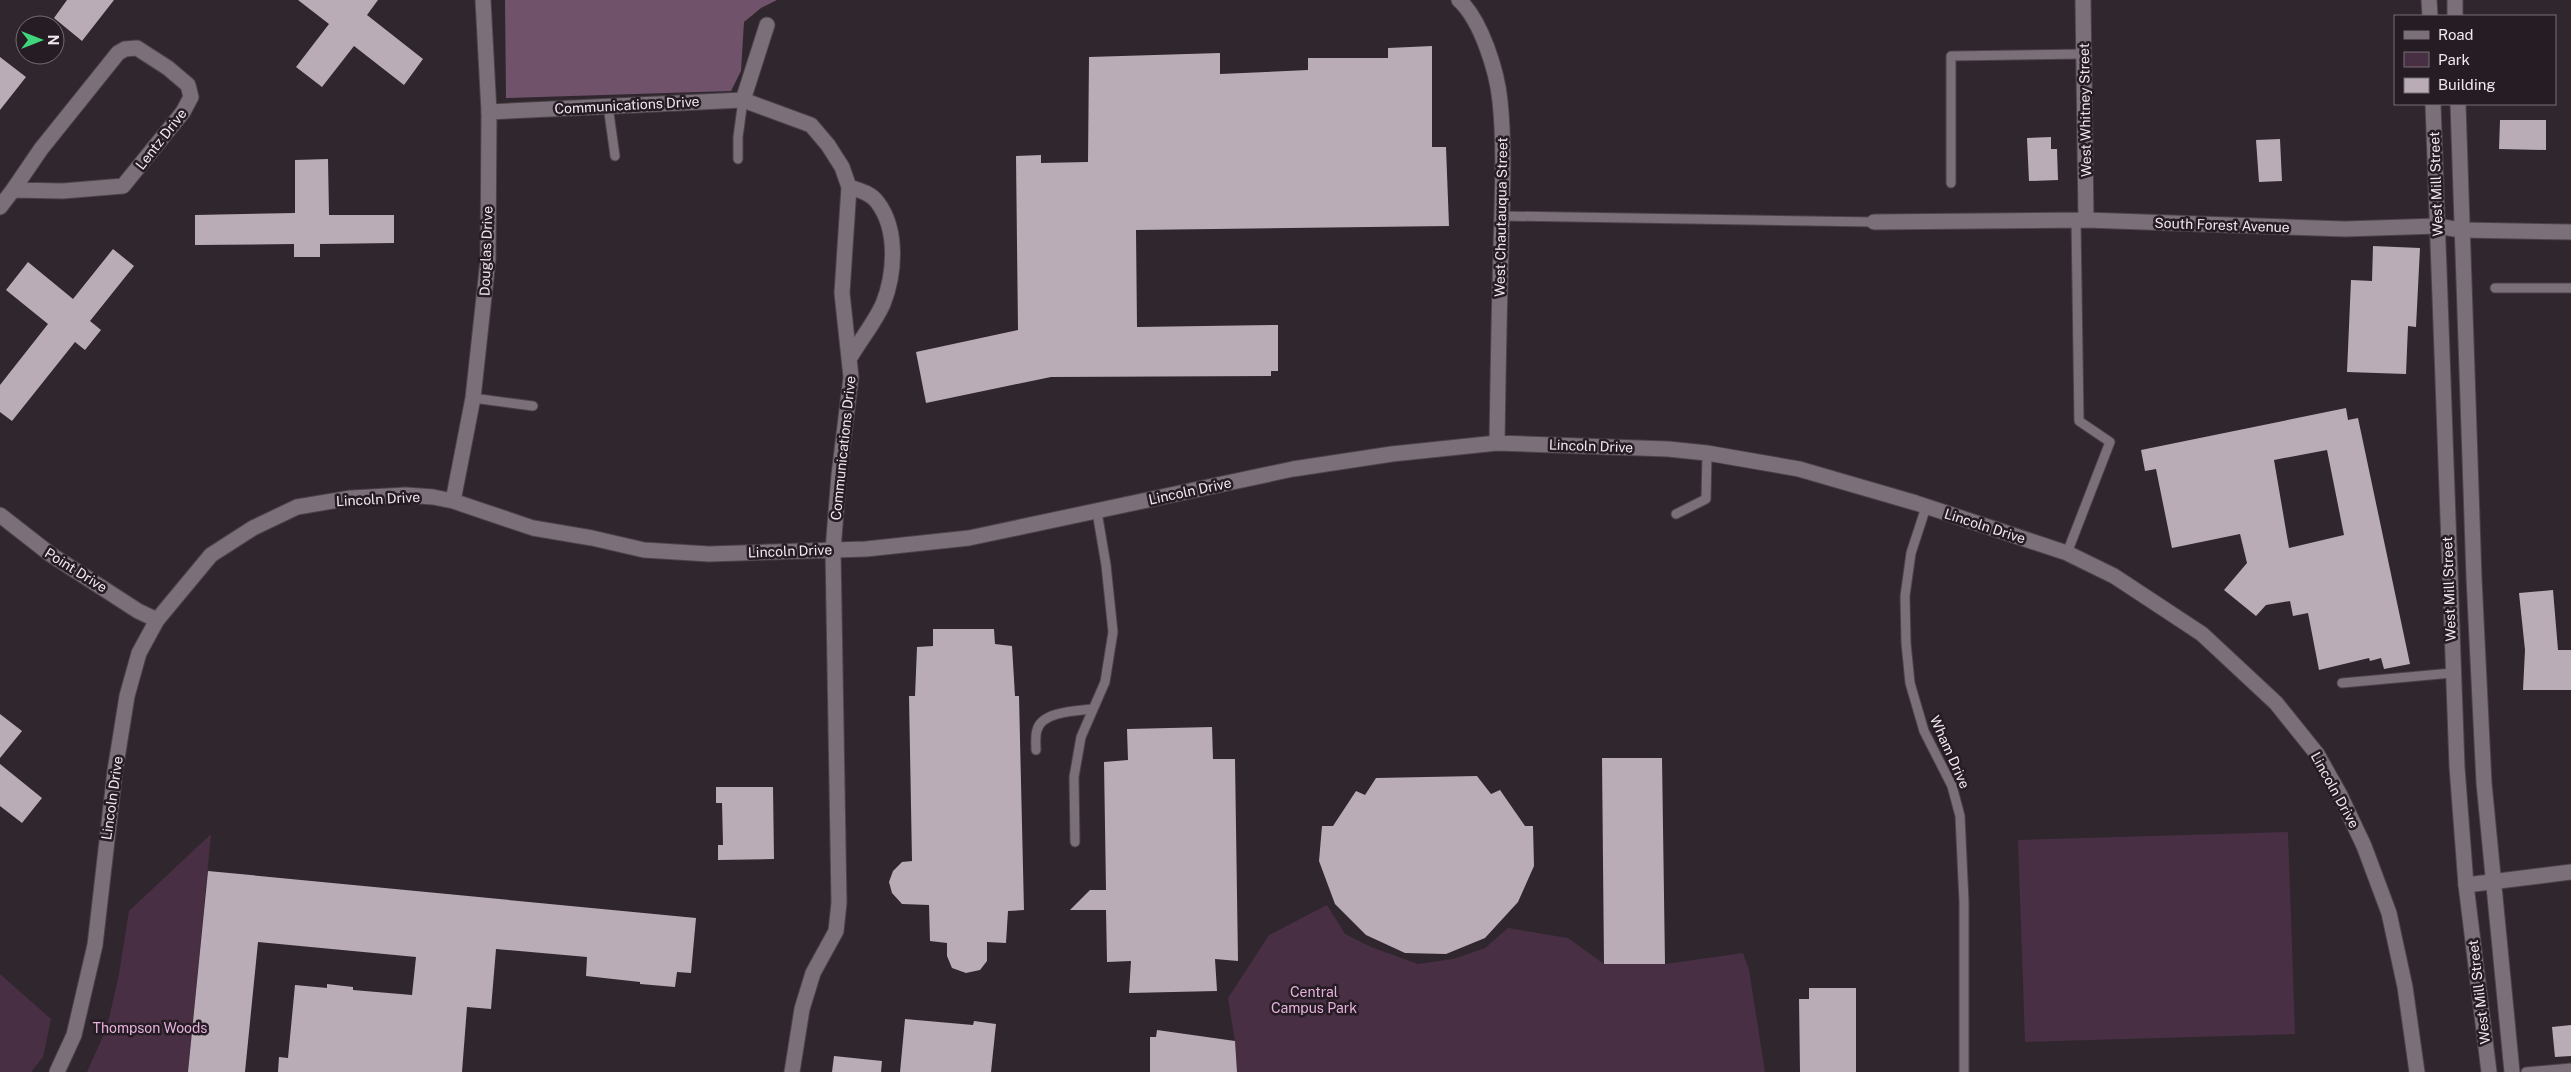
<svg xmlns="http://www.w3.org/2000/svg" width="2571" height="1072" font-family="'Public Sans',sans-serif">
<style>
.green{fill:#482f44}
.forest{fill:#70526b}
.building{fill:#b9acb7;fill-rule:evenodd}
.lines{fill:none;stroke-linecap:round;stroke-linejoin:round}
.service-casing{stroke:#4c434a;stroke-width:11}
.minor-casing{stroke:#4c434a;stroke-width:17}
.tertiary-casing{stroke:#4c434a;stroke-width:17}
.secondary-casing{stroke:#4c434a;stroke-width:17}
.service{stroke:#7b6f79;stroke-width:9}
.minor{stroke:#7b6f79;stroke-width:15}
.tertiary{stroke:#7b6f79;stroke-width:15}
.secondary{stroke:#7b6f79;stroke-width:15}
.labels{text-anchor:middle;stroke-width:5;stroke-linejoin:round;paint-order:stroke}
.street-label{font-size:14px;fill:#efe8ed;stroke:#261c24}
.park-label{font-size:14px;fill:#e6b2dd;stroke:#261c24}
</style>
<rect width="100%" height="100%" fill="#30262e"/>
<path class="green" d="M 2288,832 L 2295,1034 L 2025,1042 L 2018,840 Z
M 211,834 L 188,1072 L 87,1072 L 107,1027 L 119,974 L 129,911 Z
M 1327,905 L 1345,934 L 1371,947 L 1418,964 L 1453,959 L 1485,948 L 1508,928 L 1568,938 L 1604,964 L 1665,964 L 1743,953 L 1749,970 L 1765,1072 L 1237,1072 L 1235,1041 L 1228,998 L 1269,935 Z
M 0,974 L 51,1019 L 43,1057 L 31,1072 L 0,1072 Z"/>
<path class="forest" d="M 505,0 L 777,0 L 761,8 L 744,22 L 741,71 L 731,91 L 506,98 Z"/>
<path class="building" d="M 67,0 L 114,0 L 82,41 L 54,18 Z
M 298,0 L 378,0 L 367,15 L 423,59 L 404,85 L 354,46 L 322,87 L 296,67 L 329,24 Z
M 1432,46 L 1432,147 L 1446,147 L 1449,226 L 1136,230 L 1137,327 L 1278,325 L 1278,371 L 1271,371 L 1271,376 L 1051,377 L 926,403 L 916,352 L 1018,330 L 1016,156 L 1041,155 L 1041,163 L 1088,162 L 1089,57 L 1220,53 L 1220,74 L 1308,70 L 1308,58 L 1388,58 L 1388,48 Z
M 0,57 L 26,77 L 0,110 Z
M 2500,120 L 2546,120 L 2546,150 L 2499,149 Z
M 2051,137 L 2051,149 L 2057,149 L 2058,180 L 2029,181 L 2027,138 Z
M 2280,139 L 2282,181 L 2259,182 L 2256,140 Z
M 328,159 L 329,215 L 394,215 L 394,243 L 320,244 L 320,257 L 294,257 L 294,244 L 195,245 L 195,215 L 295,213 L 295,160 Z
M 2373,246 L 2420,248 L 2416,327 L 2408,326 L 2406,374 L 2347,372 L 2351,280 L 2372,281 Z
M 113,249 L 134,266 L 90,321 L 101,330 L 85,350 L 75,342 L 12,421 L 0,412 L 0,385 L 48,324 L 6,290 L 28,262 L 73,299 Z
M 2346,408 L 2348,420 L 2358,418 L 2410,664 L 2384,669 L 2381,658 L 2370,661 L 2369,658 L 2319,670 L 2308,613 L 2293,616 L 2290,601 L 2266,605 L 2256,616 L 2224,590 L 2247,563 L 2240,534 L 2172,548 L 2156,469 L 2145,471 L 2141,450 ZM 2327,450 L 2344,535 L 2289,548 L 2274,460 Z
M 2553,590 L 2558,650 L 2571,650 L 2571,690 L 2523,690 L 2525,650 L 2519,593 Z
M 933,629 L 994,629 L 995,644 L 1012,646 L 1015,696 L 1019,696 L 1024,910 L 1008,911 L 1006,943 L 987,942 L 987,961 L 980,970 L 966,973 L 952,968 L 947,956 L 947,943 L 930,941 L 929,905 L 902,904 L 892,893 L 889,882 L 893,871 L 902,862 L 912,861 L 909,696 L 915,696 L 917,647 L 933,646 Z
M 0,714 L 22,731 L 0,758 Z
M 1212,727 L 1213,759 L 1235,759 L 1238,961 L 1215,959 L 1217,991 L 1129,993 L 1131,961 L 1107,962 L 1106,910 L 1070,910 L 1090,890 L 1106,890 L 1104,762 L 1128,760 L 1127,729 Z
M 1602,758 L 1662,758 L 1665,964 L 1604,964 Z
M 0,764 L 42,798 L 22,823 L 0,806 Z
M 1477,776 L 1491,794 L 1500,790 L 1525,826 L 1533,826 L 1534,866 L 1518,902 L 1485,938 L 1446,954 L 1405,953 L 1366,935 L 1335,904 L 1319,861 L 1322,826 L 1333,826 L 1356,791 L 1365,795 L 1376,778 Z
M 716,787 L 773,787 L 774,859 L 718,860 L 718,845 L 723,845 L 722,803 L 716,803 Z
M 208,871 L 696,918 L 691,973 L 677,972 L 675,987 L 640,984 L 640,982 L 586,976 L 587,957 L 496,949 L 491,1009 L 467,1007 L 462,1072 L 278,1072 L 279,1057 L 288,1058 L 295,985 L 327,988 L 327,984 L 353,987 L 353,990 L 412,995 L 416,957 L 258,942 L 245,1072 L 188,1072 Z
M 1809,988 L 1856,988 L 1856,1072 L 1800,1072 L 1799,999 L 1809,999 Z
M 905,1019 L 973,1025 L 974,1021 L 996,1024 L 991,1072 L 900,1072 Z
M 2571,1025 L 2571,1056 L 2555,1057 L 2552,1027 Z
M 1157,1030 L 1235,1041 L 1237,1072 L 1150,1072 L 1150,1037 L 1156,1037 Z
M 834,1056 L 882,1061 L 881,1072 L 832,1072 Z"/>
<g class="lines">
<defs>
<path id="service" d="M 608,106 L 615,156
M 738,159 L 738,137 L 743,100
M 1951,183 L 1951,56 L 2084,54
M 1502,216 L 1874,222
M 2495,288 L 2571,288
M 473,398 L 533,406
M 1926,507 L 1911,553 L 1905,596 L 1906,643 L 1910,683 L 1924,731 L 1952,786 L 1960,816 L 1964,902 L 1964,1072
M 1676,514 L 1706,499 L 1707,453
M 2067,553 L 2110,442 L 2079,421 L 2076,220
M 2342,683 L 2452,673
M 1036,750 C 1036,744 1035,736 1037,730 C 1042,711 1077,711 1093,709
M 1075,842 L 1074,777 L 1081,737 L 1105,682 L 1113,632 L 1106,565 L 1097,512
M 2526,1072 L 2571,1068"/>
<path id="minor" d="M 2083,0 L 2086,220
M 137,48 L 168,68 L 188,85 L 191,97 L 183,112 L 123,186 L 63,191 L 13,190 L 41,149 L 118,53 L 125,49 Z
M 743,100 L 767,25
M 489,112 L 743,100 L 811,125 L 828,145 L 842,167 L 849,187 L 842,293 L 851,377 L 839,475 L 833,550 L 839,903 L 836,931 L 813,973 L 802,1009 L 792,1072
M 849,187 C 859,190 871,193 878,203 C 898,230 895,274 883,304 C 875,322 861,339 851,356
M 0,207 L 13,190
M 1874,222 L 2086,220 L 2345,229 L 2437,226 L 2461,230 L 2571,232
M 0,515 L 50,554 L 138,611 L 157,620
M 2466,885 L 2571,872"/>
<path id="tertiary" d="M 1459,0 C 1481,20 1497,71 1500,101 C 1505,149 1502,200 1501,249 C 1499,313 1498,378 1497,443
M 453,501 L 473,398 L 488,260 L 489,112 L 483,0
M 57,1072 L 74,1035 L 95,945 L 115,771 L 127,696 L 139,653 L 157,620 L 211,555 L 253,528 L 297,507 L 351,498 L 406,495 L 433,497 L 453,501 L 533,528 L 592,538 L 644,550 L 709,554 L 866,549 L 969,538 L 1293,469 L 1392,454 L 1497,443 L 1668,449 L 1707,453 L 1799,469 L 1916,503 L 2067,553 L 2114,576 L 2152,601 L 2202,634 L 2276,703 L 2317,754 L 2340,795 L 2364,846 L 2389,913 L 2405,987 L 2417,1072"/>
<path id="secondary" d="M 2429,0 L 2430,16
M 2455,0 L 2455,16
M 2433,104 L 2457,767 L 2466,885 L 2489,1072
M 2458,104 L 2474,578 L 2484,783 L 2512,1072"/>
</defs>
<use href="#service" class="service-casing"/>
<use href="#minor" class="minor-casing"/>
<use href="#tertiary" class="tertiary-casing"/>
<use href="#secondary" class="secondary-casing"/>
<use href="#service" class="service"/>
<use href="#minor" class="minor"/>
<use href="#tertiary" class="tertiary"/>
<use href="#secondary" class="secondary"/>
</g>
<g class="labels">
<g class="street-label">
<text transform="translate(627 105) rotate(-3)" y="5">Communications Drive</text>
<text transform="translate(2085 110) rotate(-91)" y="5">West Whitney Street</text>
<text transform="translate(161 139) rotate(-52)" y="5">Lentz Drive</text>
<text transform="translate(2436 184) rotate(-92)" y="5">West Mill Street</text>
<text transform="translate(1501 217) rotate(-89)" y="5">West Chautauqua Street</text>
<text transform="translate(2222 225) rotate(2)" y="5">South Forest Avenue</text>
<text transform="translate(486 251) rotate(-88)" y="5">Douglas Drive</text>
<text transform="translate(1591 446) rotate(2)" y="5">Lincoln Drive</text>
<text transform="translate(843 448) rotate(-84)" y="5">Communications Drive</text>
<text transform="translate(1190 491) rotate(-12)" y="5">Lincoln Drive</text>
<text transform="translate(378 499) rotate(-3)" y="5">Lincoln Drive</text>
<text transform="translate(1985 526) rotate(18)" y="5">Lincoln Drive</text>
<text transform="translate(790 551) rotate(-2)" y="5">Lincoln Drive</text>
<text transform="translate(76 570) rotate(32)" y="5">Point Drive</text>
<text transform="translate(2449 589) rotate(-92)" y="5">West Mill Street</text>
<text transform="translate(1950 752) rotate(66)" y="5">Wham Drive</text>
<text transform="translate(2335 790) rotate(61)" y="5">Lincoln Drive</text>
<text transform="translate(112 798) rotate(-82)" y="5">Lincoln Drive</text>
<text transform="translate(2479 992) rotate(-97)" y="5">West Mill Street</text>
</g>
<g class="park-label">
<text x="1314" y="997">Central<tspan x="1314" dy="16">Campus Park</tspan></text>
<text x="150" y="1033">Thompson Woods</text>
</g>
</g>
<rect x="2394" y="15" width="162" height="90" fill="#261c24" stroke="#766e74"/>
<rect x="2404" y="31" width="25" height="8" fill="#7b6f79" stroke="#766e74"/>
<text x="2438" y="40" font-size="15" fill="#efe8ed">Road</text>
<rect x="2404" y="52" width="25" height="15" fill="#482f44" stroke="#766e74"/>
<text x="2438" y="65" font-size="15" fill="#efe8ed">Park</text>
<rect x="2404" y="78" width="25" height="15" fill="#b9acb7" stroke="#766e74"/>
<text x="2438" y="90" font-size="15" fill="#efe8ed">Building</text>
<g transform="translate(40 40) rotate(90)"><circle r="24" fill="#261c24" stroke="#766e74"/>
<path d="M0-4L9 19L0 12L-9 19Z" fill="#40d77c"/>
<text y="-8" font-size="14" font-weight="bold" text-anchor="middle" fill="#efe8ed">N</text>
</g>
</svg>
